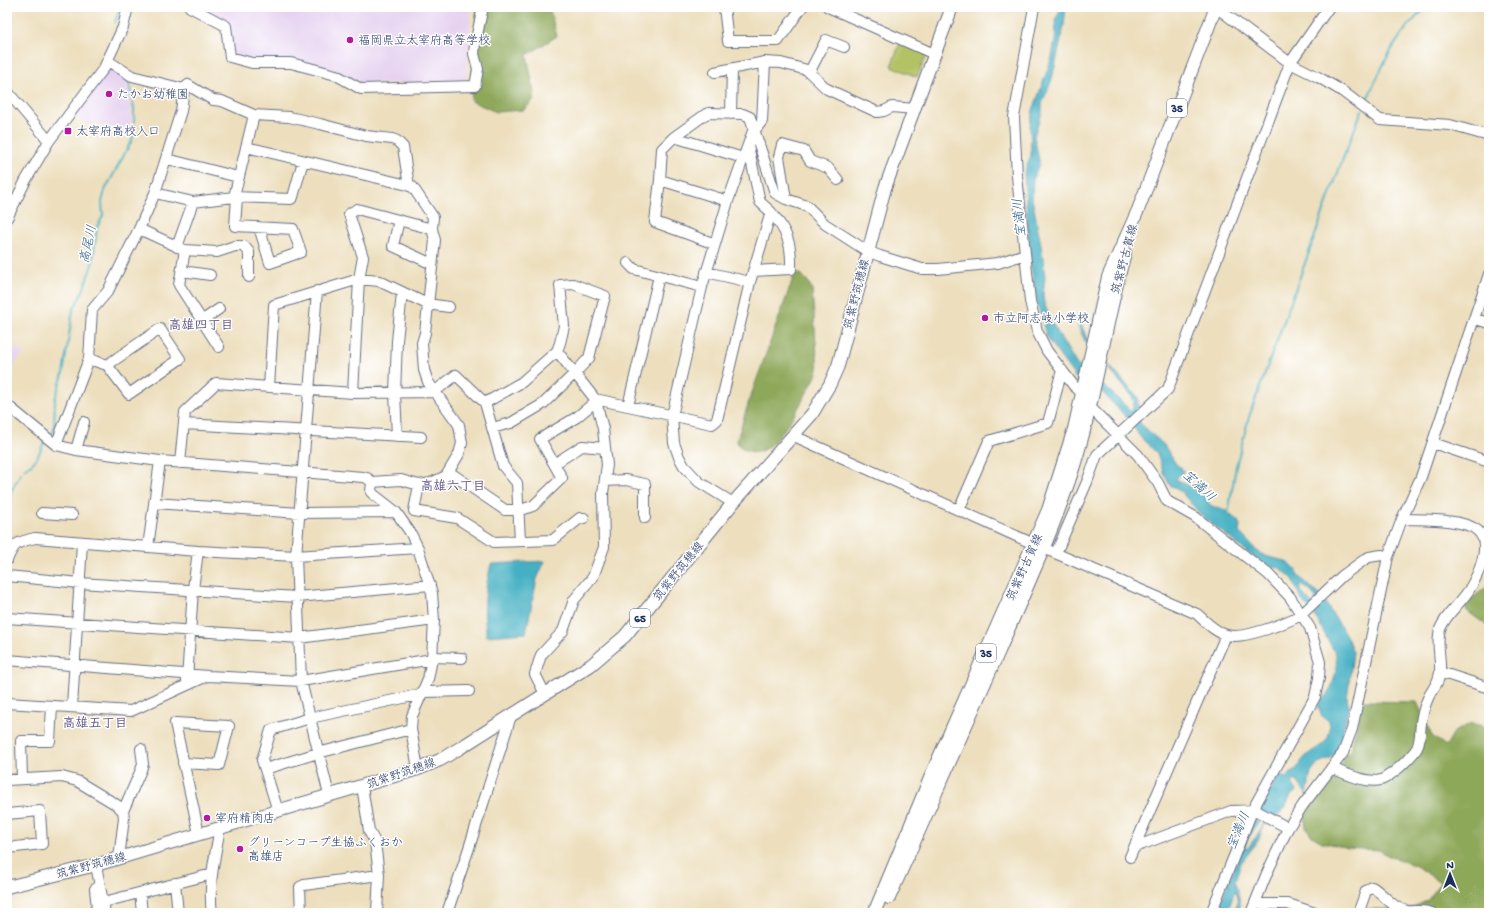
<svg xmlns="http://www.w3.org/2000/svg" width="1496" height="920" font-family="'Gochi Hand','Klee One',sans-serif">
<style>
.built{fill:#e6d2f0}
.green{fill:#b3c265;stroke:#677862}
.forest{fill:#8ea85a;stroke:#546c5c}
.water{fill:#44b0c3;stroke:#307090;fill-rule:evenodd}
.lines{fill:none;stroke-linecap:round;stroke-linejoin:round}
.stream{stroke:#44b0c3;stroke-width:2}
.minor-casing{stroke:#646d80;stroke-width:12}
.major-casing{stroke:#646d80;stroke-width:14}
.minor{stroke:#fff;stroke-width:10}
.major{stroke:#fff;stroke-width:12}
.poi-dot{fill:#b5179e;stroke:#fff;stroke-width:1.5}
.labels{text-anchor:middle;stroke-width:3;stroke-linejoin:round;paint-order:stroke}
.shield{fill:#fff;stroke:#5f6d8e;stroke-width:1}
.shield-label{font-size:11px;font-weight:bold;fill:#1b2f5e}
.poi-label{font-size:12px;fill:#1b2f5e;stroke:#fff;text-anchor:start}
.street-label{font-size:12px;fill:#1b2f5e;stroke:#fff}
.water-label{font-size:13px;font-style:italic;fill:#295c81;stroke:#fff}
.neighbourhood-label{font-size:13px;font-weight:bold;fill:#5d5383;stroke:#fff}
</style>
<rect width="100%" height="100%" fill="#fff"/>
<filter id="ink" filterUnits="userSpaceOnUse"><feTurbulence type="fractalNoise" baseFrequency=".025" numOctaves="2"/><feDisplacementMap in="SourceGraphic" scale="8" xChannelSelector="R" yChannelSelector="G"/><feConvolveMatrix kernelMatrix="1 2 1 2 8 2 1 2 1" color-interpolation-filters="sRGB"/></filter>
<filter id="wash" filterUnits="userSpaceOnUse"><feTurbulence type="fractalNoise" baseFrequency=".012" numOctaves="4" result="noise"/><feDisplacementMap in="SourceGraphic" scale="16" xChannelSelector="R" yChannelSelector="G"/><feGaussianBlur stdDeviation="0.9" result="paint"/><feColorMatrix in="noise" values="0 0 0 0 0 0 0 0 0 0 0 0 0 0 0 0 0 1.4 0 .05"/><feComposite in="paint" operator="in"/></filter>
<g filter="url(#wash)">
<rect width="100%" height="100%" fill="#eddfbe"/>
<path class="built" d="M 197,7 L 471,7 L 466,81 L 361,84 L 343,73 L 291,59 L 256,61 L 233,55 L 229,24 Z
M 110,68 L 128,83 L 132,117 L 128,138 L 95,121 L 91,128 L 74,114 Z
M 7,343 L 24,352 L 16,362 L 7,385 Z"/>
<path class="green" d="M 901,41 L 924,51 L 926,57 L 917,77 L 891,66 Z"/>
<path class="forest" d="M 477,7 L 549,7 L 557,36 L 527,55 L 535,98 L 524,110 L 496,112 L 471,101 Z
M 795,273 L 801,274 L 807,280 L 812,289 L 818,370 L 815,378 C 803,399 784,439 763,450 C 754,455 744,450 737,444 L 737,440 L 749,401 Z
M 1489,585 L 1489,627 L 1467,611 L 1464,605 Z
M 1363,701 L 1417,702 L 1432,736 L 1446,746 L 1454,732 L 1471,723 L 1485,727 L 1489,730 L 1489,913 L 1366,913 L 1368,909 L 1411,908 L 1429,900 L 1440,882 L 1416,866 L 1389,856 L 1379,850 L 1348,848 L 1322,842 L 1312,836 L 1306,827 L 1304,814 L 1351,749 Z"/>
<path class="water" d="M 1060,7 L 1066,7 L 1064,26 L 1056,62 L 1051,82 L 1042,103 L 1042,113 L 1034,136 L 1039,160 L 1039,165 L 1033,178 L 1032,198 L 1042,250 L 1045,277 L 1043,296 L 1044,303 L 1052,323 L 1077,365 L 1102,384 L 1130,410 L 1133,409 L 1134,402 L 1132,396 L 1085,341 L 1074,317 L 1078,316 L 1087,339 L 1104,360 L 1138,397 L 1140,423 L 1164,445 L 1176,464 L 1184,471 L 1176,479 L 1195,489 L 1205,496 L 1210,505 L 1219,509 L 1223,509 L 1238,521 L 1240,525 L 1239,532 L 1257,551 L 1265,556 L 1281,560 L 1288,563 L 1296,570 L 1298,576 L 1319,594 L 1325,602 L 1346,635 L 1353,652 L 1347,699 L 1349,705 L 1341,742 L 1338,750 L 1331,758 L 1318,763 L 1311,772 L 1307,795 L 1296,780 L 1292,783 L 1297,791 L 1291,795 L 1285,808 L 1270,824 L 1266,824 L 1264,826 L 1258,841 L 1241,863 L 1235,882 L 1240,901 L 1239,913 L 1233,913 L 1238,898 L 1235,891 L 1227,913 L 1216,913 L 1259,807 L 1266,793 L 1269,793 L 1273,787 L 1272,786 L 1277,773 L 1286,778 C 1290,773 1294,771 1298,767 C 1300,764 1302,760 1305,757 C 1319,744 1333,745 1329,721 L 1322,716 L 1318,707 L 1321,699 C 1333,695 1338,666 1336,655 L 1315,616 L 1300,598 L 1293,579 L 1280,568 L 1271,567 L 1252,556 L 1201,515 L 1181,492 L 1170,485 L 1164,475 L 1157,453 L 1141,438 L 1128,419 L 1100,390 L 1078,381 L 1051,344 L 1046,335 L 1036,298 L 1030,260 L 1024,173 L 1031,155 L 1030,124 L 1033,110 L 1052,57 L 1056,34 L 1055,20 L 1060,11 ZM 1300,584 C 1309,589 1319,597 1317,608 C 1310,602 1300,594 1300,584 ZM 1265,812 C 1265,830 1257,834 1248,848 L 1245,849 C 1247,835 1253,833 1259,823 C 1261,818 1261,816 1265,812 Z
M 545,561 L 537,579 L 526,633 L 487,636 C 482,609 485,590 491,564 Z"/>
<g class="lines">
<path class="stream" d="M 115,22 L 120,7
M 1365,104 C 1381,69 1396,31 1428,7
M 7,227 L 10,221
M 50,435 L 54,430 L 55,399 L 63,374 L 73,310 L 83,291 L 93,261 L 97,227 L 103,216 L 102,202 L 105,190 L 132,140 L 134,126 L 134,109 L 129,82 L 119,73
M 24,469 C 39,460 37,456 45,441
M 7,513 L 10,493 L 21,473
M 1228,514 L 1236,466 L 1249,417 L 1341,164 L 1362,110"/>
</g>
</g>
<g filter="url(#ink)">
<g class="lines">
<defs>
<path id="minor" d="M 190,7 L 226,26 L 230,57 L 252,63 L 291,63 L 336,75 L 361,89 L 475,86 L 478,69 L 474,54 L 475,44 L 483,7
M 724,7 L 728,41 L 778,41 L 802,7
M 828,7 L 934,54
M 1034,7 L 1014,117 L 1017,176 L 1030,301 L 1037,331 L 1047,351 L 1074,386 L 1082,393
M 1216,7 L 1290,63 L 1318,77 L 1342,91 L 1380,120 L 1450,125 L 1489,136
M 810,71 L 826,40 L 844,47
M 715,72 L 765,62
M 184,89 L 188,85 L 213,100 L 222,101 L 254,115
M 7,91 L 49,141
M 731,114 L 732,69
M 755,130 L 762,121 L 765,62 L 781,63 L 807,70 L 827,89 L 877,112 L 884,111 L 892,107 L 914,109
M 674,137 L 743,158
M 167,159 L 238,177
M 660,180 L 728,201
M 155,193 L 193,202 L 234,197 L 291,199 L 293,197 L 303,161
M 234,197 L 254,115 L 289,117 L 320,124 L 366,136 L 392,139 L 397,141 L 403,147 L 409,186
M 237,197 L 235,226 L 293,229 L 301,252 L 270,263 L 259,227
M 786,199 L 779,157 L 782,145 L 804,151 L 810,161 L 828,168 L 838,180
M 7,218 L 26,180 L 49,141 L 104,68 L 123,27 L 128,7
M 399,220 L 393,246 L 432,264
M 139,229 L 185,250 L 217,252 L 235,246 L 244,246 L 249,252 L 249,277
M 715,244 L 655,222 L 660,180 L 662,149 L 674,137 L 706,114 L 709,113 L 743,114 L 750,117 L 775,193 L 786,199 L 807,206 L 825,224 L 867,251 L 880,256 L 922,269 L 938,269 L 998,263 L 1025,254
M 177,247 L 193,202
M 185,250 L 179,285 L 219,347
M 628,263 L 634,269 L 702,287
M 182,271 L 210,275
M 753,271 L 791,269 C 792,244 787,231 771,212
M 706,272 L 750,282
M 317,291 L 296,556 L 301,681 L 329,795
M 1475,319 L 1489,323
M 203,320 L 219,309
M 89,359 L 107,365 L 129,394 L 180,359 L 160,329 L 107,365
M 269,387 L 274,305 L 359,279 L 379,281 L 427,304 L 449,307
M 353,393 L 359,279 L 363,257 L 349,214 L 357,209 L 432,229
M 595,399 L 712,424 L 717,420 L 750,282 L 771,212 L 760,202 L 748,145
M 485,403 L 522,382 L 557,351 L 560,343 L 564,326 L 560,285 L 573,284 L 605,296 L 589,358 L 575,373 L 543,404 L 511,423 L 492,428
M 7,405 L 56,445 L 76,450 L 160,461 L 363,477 L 367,478 L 372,482 L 401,480 L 419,485 L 431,483 L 446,476 L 459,454 L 462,443 L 459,425 L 428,382 L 424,370 L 422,343 L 425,333 L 435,240 L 432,229 L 433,217 L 412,186 L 246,147
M 628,406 L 659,276
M 1090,407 L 1138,455 L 1158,483 L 1167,501 L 1195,517 L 1268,574 L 1290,597 L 1310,628 L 1320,662 L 1319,678 L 1315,697 L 1253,809 L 1211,913
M 184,424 L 421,437
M 397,436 L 395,393 L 397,341 L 402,293
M 794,436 L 1034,544 L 1197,614 C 1205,621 1216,633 1227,635 C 1243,640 1286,623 1301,615 L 1342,576 L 1364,560 L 1369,557 L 1382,555 L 1388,557
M 1433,443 L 1489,462
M 56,445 L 89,359 L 92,310 L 108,291 L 139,229 L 155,193 L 181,111 L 184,89 L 132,76 L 108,61
M 76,450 L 84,422
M 180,463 L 185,412 L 216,383 L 353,393 L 434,392 L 456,375 L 485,403 L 503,466 L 517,483 L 520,541
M 554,464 L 582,446 L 605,448
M 449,472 L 505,510 L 520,510 L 533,506 L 562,478 L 540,439 L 577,417 L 596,401
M 605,481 L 626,480 L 645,484 L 645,518
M 372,482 L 371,492 L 373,494 L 396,512 L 410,532 L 418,548 L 432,593 L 434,620 L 432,659 L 428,679 L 412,716 L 411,729 L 418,769
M 419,485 L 414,511 L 457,518 L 494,542 L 553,540 L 580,518 L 584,518
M 154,503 L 300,513 L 396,512
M 733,503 L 699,482 L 684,466 L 679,457 L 674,443 L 672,416 L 702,287 L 728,201 L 754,128
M 959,510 L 989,441 L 1048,423 L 1062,370
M 42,513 L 72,515
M 148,547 L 160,461
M 1056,553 L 1087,482 L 1097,455 L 1168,389 L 1290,63 L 1329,7
M 7,560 C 14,543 17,542 35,538 L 198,551 L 296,556 L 418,548
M 7,576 L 80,583 L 297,597 L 430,585
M 7,618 L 299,638 L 434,620
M 433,657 L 462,658
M 7,660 L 208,676 L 301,681 L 432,659
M 1440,672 L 1489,688
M 187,680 L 193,589 L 198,551
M 423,692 L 469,691
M 545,694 L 535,674 L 541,655 L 563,631 L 574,600 L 593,577 L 604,547 L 603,493 L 607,465 L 603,429 L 598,409 L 595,399 L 557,351
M 7,703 L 131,711 L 207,676
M 72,707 L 82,543
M 183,763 L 219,765 L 229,726 L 175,723 L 199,834
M 1331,768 C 1344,773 1367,784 1381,780 C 1388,777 1395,771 1401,766 C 1406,761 1413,755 1417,748 C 1422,737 1419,724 1423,713 C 1424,708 1426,703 1428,698 C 1432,689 1440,682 1440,671 C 1441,658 1436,643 1440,629 C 1446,614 1460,604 1469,590 C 1477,577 1493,545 1478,531 C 1464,518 1421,520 1402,519
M 265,769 L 318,753 L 411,729
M 22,779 L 21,741 L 50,741 L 52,706
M 7,780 L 62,777 L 77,781 L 117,805 L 123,811 L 124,818 L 119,858
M 123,811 L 141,770 L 143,764 L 141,749
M 278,811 L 262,760 L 271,730 L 310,718 L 422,694
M 7,814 L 40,811 L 42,844 L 7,848
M 1135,847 L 1231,811 L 1255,810 L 1288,828
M 1130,857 L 1226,635
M 96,865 L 105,913
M 175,883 L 178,913
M 140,893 L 142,913
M 104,902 L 212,874
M 1256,902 L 1263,904 L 1288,904 L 1315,913
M 92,913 L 97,908 L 95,889
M 212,913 C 208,884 215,856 220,828
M 301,913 L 300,887 L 304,885 L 379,875 L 375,842 L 369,831 L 362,786
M 377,913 L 379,875
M 447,913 L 469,848 L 511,716
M 1251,913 L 1267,873 L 1288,828 L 1303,805 L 1343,753 L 1352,729 L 1388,557 L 1402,519 L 1421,477 L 1489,274
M 1357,913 L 1359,911 L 1366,891 L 1372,887 C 1384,894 1392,908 1407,911 C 1416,912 1423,909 1432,913"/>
<path id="major" d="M 7,887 L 96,865 L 418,769 L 440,760 L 460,748 L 591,665 L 625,636 L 733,503 L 812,414 L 830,384 L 838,366 L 885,188 L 952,7
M 889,898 C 926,816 962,734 999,651 C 1024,593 1051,536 1071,475 C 1095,403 1104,327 1125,253
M 874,913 L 933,771 L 1048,510 L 1074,429 L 1108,277 L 1138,210 L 1216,7"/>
</defs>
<use href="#minor" class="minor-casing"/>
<use href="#major" class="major-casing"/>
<use href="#minor" class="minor"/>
<use href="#major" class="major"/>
</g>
</g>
<g class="poi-dot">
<circle cx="350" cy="40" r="4"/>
<circle cx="109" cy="94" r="4"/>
<rect x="64" y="127" width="8" height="8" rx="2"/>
<circle cx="985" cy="318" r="4"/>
<circle cx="207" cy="818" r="4"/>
<circle cx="240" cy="849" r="4"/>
</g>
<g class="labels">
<g class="shield">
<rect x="1167" y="99" width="20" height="18" rx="3"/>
<rect x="630" y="609" width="20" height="18" rx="3"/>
<rect x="976" y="644" width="20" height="18" rx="3"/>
</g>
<g class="shield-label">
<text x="1177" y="112">35</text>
<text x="640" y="622">65</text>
<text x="986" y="657">35</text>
</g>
<g class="poi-label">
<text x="358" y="44">福岡県立太宰府高等学校</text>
<text x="117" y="98">たかお幼稚園</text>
<text x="76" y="135">太宰府高校入口</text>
<text x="993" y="322">市立阿志岐小学校</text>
<text x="215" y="822">宰府精肉店</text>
<text x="248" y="846">グリーンコープ生協ふくおか<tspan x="248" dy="14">高雄店</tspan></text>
</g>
<g class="street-label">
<text transform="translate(1124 259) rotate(-75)" y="4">筑紫野古賀線</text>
<text transform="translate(856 294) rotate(-76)" y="4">筑紫野筑穂線</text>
<text transform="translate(1024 567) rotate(-66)" y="4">筑紫野古賀線</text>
<text transform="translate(678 571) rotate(-51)" y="4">筑紫野筑穂線</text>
<text transform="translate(401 773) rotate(-19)" y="4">筑紫野筑穂線</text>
<text transform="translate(91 865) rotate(-15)" y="4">筑紫野筑穂線</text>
</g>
<g class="water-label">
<text transform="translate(1018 218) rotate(-96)" y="5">宝満川</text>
<text transform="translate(87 244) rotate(-78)" y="5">高尾川</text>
<text transform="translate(1200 485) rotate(43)" y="5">宝満川</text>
<text transform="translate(1237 830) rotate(-67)" y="5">宝満川</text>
</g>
<g class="neighbourhood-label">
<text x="201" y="329">高雄四丁目</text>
<text x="453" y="490">高雄六丁目</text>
<text x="95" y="727">高雄五丁目</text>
</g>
</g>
<rect width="1496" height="920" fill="none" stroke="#fff" stroke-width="24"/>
<g transform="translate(1450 874)" stroke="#ffffff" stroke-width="3" paint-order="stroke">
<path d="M0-3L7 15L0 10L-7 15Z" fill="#1b2f5e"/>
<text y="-6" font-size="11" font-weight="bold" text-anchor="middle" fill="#1b2f5e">N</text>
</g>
</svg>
